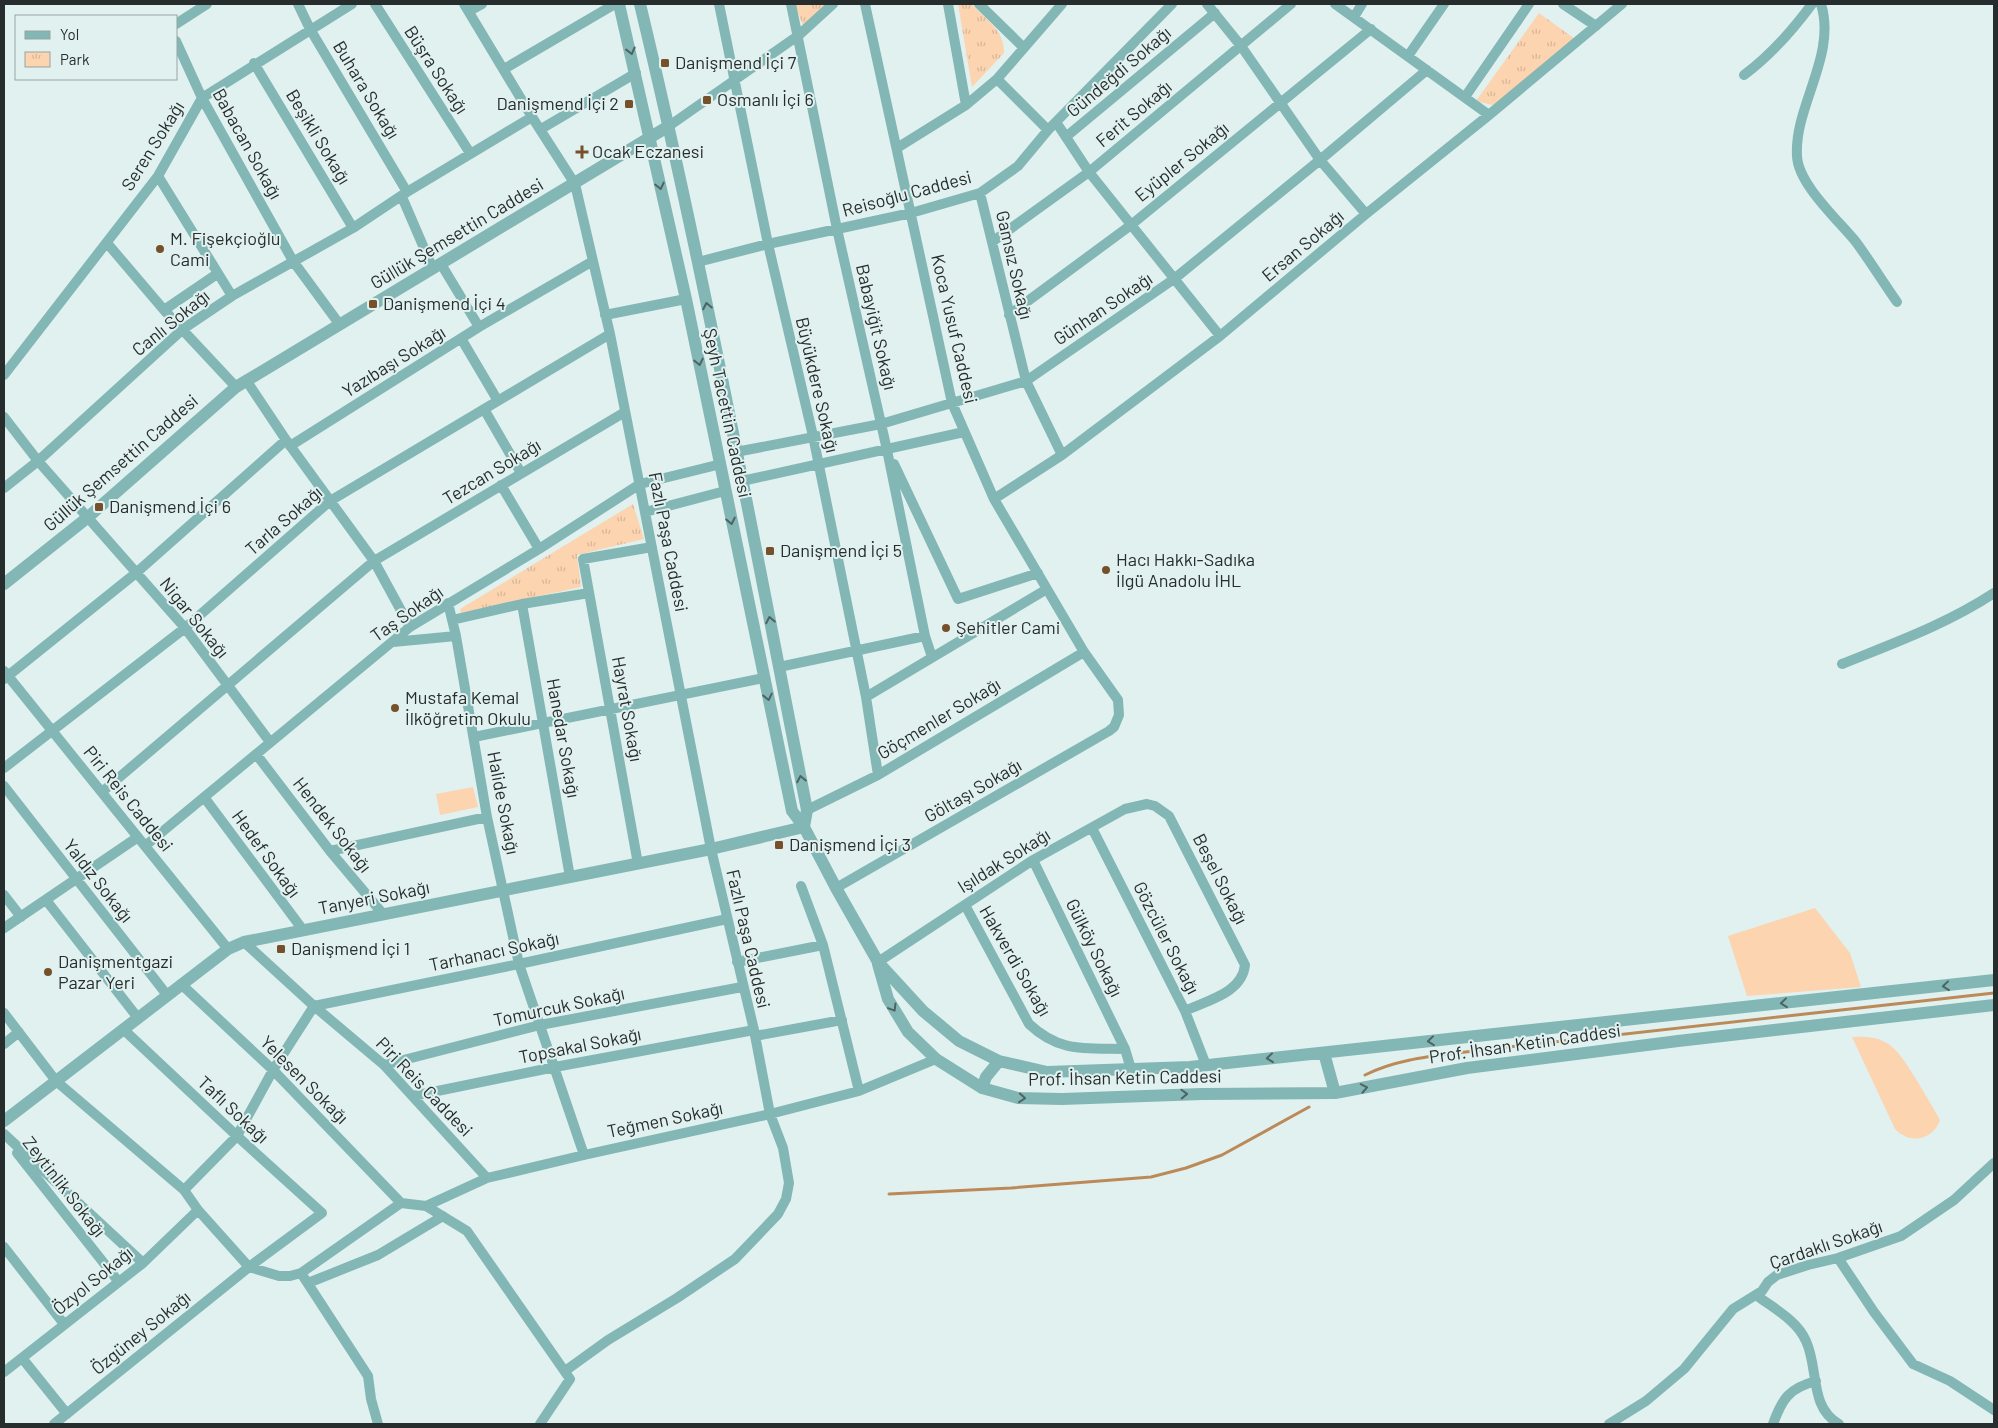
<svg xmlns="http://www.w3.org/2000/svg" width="1998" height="1428" font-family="Barlow,sans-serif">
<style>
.green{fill:#fcd4af}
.park{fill:url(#park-tufts)}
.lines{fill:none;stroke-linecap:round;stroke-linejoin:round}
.stream{stroke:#bb8a58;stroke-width:3}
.minor{stroke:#83b7b5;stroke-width:10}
.tertiary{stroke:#83b7b5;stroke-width:12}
.oneway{stroke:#4c6463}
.poi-dot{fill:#75502b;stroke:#e1f1f0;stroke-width:2}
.labels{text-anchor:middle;stroke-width:4;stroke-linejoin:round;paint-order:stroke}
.poi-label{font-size:18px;fill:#272d2d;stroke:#e1f1f0;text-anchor:start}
.street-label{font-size:18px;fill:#272d2d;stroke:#e1f1f0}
</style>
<defs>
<pattern id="park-tufts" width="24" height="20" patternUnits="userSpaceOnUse" patternTransform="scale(1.25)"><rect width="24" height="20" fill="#fcd4af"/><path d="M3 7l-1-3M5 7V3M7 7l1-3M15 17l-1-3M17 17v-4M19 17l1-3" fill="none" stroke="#d8b697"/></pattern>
</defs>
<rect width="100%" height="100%" fill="#e1f1f0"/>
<path class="green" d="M 473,787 L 478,807 L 440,815 L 436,794 Z
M 1815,908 L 1850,953 L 1861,987 L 1747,996 L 1728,936 Z
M 1852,1037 C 1889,1034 1898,1050 1916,1079 C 1924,1092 1932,1106 1940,1120 C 1933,1140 1910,1145 1895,1129 Z"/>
<path class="park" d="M 795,4 L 826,4 L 803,26 Z
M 958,4 L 971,4 C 985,18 1005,31 1004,53 L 972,87 Z
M 1539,13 L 1575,39 L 1501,103 L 1492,105 L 1476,101 Z
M 633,504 L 644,539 L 577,555 L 581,587 L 461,613 L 460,609 Z"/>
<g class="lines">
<path class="stream" d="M 1365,1075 C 1399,1058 1436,1056 1473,1051 L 1994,993
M 889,1194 L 1011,1188 L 1151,1177 L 1186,1168 L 1222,1155 L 1309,1107"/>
<path class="minor" d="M 298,4 L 310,29 L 407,192
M 375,4 L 470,153
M 464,4 L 532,117 L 575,184 L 610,334 L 711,849 L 754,1030 L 770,1114 L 783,1148 L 789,1183 L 786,1199 L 778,1214 L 735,1259 L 677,1298 L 608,1340 L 565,1371
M 719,4 L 768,244 L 813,436 L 866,697 L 878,775
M 791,4 L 837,229 L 887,450 L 925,636 L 932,657
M 948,4 L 966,105
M 979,4 L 1023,47
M 1207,4 L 1241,46 L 1320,160 L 1366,214
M 1335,4 L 1489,115
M 1563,4 L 1596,26
M 1821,4 C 1837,56 1794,106 1797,156 C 1798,184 1838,220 1856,242 C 1870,261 1883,282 1897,302
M 469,11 L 482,4
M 1354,17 L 1362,4
M 176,24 L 207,4
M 176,41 L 202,98 L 293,261 L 340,325
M 1408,56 L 1444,4
M 254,63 L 353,228
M 504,69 L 615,4
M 1744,75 C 1771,55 1792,31 1812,4
M 997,79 L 1048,130
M 1465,97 L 1529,4
M 1056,122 L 1089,172 L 1220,336
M 669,126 L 799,35 L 833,4
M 541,129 L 636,73
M 1067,136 L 1215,13
M 897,148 L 966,105 L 997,79 L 1062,4
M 158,176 L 232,296
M 980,193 L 1026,381 L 1062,455
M 402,197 L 433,269
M 992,242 L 1089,172 L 1291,4
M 107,243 L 164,310 L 236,387
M 698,262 L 768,244 L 911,213 L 980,193 L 1018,166 L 1048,130 L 1172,4
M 441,264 L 479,327
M 164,310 L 217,274
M 605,315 L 686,299
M 1009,315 L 1131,225 L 1371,29
M 462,340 L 498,401
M 4,375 L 158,176 L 202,98 L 352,4
M 246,380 L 286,440 L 374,561 L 410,627
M 484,409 L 521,473
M 4,417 L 38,461 L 185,628 L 270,742
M 290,446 L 479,327 L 593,261
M 736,452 L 881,424 L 1026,381 L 1174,279 L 1320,160 L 1427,70
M 894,464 L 958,599 L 1038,573
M 742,481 L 964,432
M 501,485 L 539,549
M 4,488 L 38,461 L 183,329 L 232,296 L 353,228 L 407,192 L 532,117
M 994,499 L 1062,455 L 1220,336 L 1366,214 L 1489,115 L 1622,4
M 645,512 L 725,491
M 448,603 L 456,636 L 487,817 L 519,964 L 584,1155
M 522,604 L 570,877
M 452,620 L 522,604 L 589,593
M 393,642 L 456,636
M 1842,664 C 1894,643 1947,624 1994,593
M 779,667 L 925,636
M 4,671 L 228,949
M 4,679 L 136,573 L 286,440
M 866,697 L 1047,589
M 474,737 L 764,678
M 256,754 L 330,851 L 383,914
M 4,768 L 185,628 L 330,501 L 610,334
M 4,786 L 167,995
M 102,792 L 374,561 L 625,412
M 204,797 L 303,930
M 807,810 L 878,775 L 1084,652
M 1092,828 L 1185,1011 L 1206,1065
M 145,846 L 410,627 L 539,549 L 640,484 L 721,464
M 330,851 L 487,817
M 1033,860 L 1125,1049 L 1131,1069
M 638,864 L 583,559 L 652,547
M 801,886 L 823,945 L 859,1091
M 836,888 L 1109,731 L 1114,727 L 1119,715 L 1118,700 L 1084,652 L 994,499 L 952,403 L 865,4
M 4,895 L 21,917
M 46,900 L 138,1018
M 965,905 L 1029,1024 C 1060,1053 1085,1048 1125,1049
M 4,928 L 138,837
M 244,942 L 314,1006 L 384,1065 L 487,1178
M 737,962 L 823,945
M 878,962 L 1033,860 L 1125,809 L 1147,804 L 1155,806 L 1169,816 L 1245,965 C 1242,993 1208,1000 1185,1011
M 181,984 L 273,1070 L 401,1203
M 4,1013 L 56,1081 L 184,1190 L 198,1210 L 249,1267 L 279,1276 L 290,1276 L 301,1273 L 401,1203
M 755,1036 L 842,1020
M 4,1044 L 19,1032
M 384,1065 L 540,1025 L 742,987
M 413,1096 L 555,1067 L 754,1030
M 4,1134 L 143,1263
M 17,1153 L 118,1281
M 184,1190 L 237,1136 L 273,1070 L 314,1006 L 519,964 L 727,919
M 401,1203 L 426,1206 L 487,1178 L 584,1155 L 770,1114 L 859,1091 L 936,1059
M 426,1206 L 467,1231 L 570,1379 L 540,1424
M 4,1247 L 64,1324
M 1838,1258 L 1874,1312 L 1913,1364 L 1950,1381 L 1994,1410
M 301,1273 L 368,1376 L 371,1399 L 378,1424
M 308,1283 L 378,1255 L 443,1216
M 1756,1295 C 1773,1308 1797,1320 1806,1341 C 1819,1369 1809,1407 1839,1424
M 22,1358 L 67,1414
M 4,1372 L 143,1263 L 198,1210
M 54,1424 L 249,1267 L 322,1213 L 237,1136 L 123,1029
M 1609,1424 L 1646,1401 L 1684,1369 L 1733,1309 L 1762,1291 L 1768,1282 L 1777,1275 L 1808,1265 L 1838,1258 L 1901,1236 L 1954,1200 L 1994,1163
M 1773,1424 C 1782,1399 1789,1388 1816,1381"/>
<path class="tertiary" d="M 619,4 L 686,299 L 792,811 L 804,827 L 836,888 L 878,962 L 923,1011 L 959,1041 L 999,1061 L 1047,1072 L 1190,1067 L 1994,980
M 640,4 C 704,271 754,541 807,810 L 804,827
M 4,584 L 87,518 L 236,387 L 669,126
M 878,964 L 888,999 L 908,1032 L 936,1059 L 982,1088 L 1018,1098 L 1062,1099 L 1202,1094 L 1335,1093 L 1467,1068 L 1678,1041 L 1994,1005
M 1324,1053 L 1335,1093
M 982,1088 L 986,1077 L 999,1061
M 4,1121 L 228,949 L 244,942 L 711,849 L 804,827"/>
</g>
<defs><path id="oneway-chevron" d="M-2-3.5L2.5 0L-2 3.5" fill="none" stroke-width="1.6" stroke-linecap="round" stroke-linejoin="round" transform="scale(1.25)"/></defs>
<g class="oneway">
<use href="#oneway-chevron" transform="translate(631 51) rotate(76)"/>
<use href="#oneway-chevron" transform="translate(660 186) rotate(77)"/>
<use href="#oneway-chevron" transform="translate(707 306) rotate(-101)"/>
<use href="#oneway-chevron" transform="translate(699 362) rotate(78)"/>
<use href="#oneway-chevron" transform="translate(731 521) rotate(78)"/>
<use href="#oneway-chevron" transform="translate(770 620) rotate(-101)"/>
<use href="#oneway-chevron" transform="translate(768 697) rotate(78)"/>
<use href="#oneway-chevron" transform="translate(801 779) rotate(-101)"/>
<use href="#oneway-chevron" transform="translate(1946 986) rotate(174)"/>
<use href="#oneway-chevron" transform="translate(1784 1003) rotate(174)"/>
<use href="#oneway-chevron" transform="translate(893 1008) rotate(59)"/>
<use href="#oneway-chevron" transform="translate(1431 1041) rotate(174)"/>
<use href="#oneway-chevron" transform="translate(1270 1058) rotate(174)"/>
<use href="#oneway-chevron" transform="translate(1364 1088) rotate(-11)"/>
<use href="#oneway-chevron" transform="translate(1184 1094) rotate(-2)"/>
<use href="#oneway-chevron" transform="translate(1022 1098) rotate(5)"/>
</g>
<g class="poi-dot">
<rect x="660" y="58" width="10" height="10" rx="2.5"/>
<rect x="702" y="95" width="10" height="10" rx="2.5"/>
<rect x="624" y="99" width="10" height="10" rx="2.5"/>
<path d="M579.5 144.5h5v5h5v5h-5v5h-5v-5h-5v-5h5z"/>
<circle cx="160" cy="249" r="5"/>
<rect x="368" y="299" width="10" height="10" rx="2.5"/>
<rect x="94" y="502" width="10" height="10" rx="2.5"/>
<rect x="765" y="546" width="10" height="10" rx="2.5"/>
<circle cx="1106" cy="570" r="5"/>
<circle cx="946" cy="628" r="5"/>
<circle cx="395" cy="708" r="5"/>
<rect x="774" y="840" width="10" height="10" rx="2.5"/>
<rect x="276" y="944" width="10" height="10" rx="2.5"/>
<circle cx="48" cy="972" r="5"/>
</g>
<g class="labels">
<g class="poi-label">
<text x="675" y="69">Danişmend İçi 7</text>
<text x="717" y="106">Osmanlı İçi 6</text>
<text x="619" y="110" text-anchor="end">Danişmend İçi 2</text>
<text x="592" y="158">Ocak Eczanesi</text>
<text x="170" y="245">M. Fişekçioğlu<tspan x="170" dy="21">Cami</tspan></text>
<text x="383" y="310">Danişmend İçi 4</text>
<text x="109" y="513">Danişmend İçi 6</text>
<text x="780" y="557">Danişmend İçi 5</text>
<text x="1116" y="566">Hacı Hakkı-Sadıka<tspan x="1116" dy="21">İlgü Anadolu İHL</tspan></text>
<text x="956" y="634">Şehitler Cami</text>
<text x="405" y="704">Mustafa Kemal<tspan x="405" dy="21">İlköğretim Okulu</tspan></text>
<text x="789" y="851">Danişmend İçi 3</text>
<text x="291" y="955">Danişmend İçi 1</text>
<text x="58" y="968">Danişmentgazi<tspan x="58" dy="21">Pazar Yeri</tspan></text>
</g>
<g class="street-label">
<text transform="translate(436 70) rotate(57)" y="6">Büşra Sokağı</text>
<text transform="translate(1119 72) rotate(-40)" y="6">Gündeğdi Sokağı</text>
<text transform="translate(366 90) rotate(59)" y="6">Buhara Sokağı</text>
<text transform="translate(1134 114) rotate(-40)" y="6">Ferit Sokağı</text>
<text transform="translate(318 137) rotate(59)" y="6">Beşikli Sokağı</text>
<text transform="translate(247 144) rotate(61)" y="6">Babacan Sokağı</text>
<text transform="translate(153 146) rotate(-58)" y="6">Seren Sokağı</text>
<text transform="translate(1182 162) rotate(-39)" y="6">Eyüpler Sokağı</text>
<text transform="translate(907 194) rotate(-15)" y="6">Reisoğlu Caddesi</text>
<text transform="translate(457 234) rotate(-31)" y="6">Güllük Şemsettin Caddesi</text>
<text transform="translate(1303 246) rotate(-40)" y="6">Ersan Sokağı</text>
<text transform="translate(1014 265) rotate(77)" y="6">Gamsız Sokağı</text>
<text transform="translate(1103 309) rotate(-34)" y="6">Günhan Sokağı</text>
<text transform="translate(171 323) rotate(-39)" y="6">Canlı Sokağı</text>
<text transform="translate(876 327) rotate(77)" y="6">Babayiğit Sokağı</text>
<text transform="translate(954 329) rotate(77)" y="6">Koca Yusuf Caddesi</text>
<text transform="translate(394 362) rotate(-32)" y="6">Yazıbaşı Sokağı</text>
<text transform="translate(817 385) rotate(77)" y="6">Büyükdere Sokağı</text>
<text transform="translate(727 413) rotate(78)" y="6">Şeyh Tacettin Caddesi</text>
<text transform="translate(121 463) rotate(-41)" y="6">Güllük Şemsettin Caddesi</text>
<text transform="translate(492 472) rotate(-31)" y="6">Tezcan Sokağı</text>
<text transform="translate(284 521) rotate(-41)" y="6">Tarla Sokağı</text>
<text transform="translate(668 542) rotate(79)" y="6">Fazlı Paşa Caddesi</text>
<text transform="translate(407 614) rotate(-35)" y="6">Taş Sokağı</text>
<text transform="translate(194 618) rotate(51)" y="6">Nigar Sokağı</text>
<text transform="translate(627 709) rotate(80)" y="6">Hayrat Sokağı</text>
<text transform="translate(939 719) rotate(-31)" y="6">Göçmenler Sokağı</text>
<text transform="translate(563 738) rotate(80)" y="6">Hanedar Sokağı</text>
<text transform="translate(973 791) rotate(-30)" y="6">Göltaşı Sokağı</text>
<text transform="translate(128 799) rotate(51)" y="6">Piri Reis Caddesi</text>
<text transform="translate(503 803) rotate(79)" y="6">Halide Sokağı</text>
<text transform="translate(332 825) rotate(52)" y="6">Hendek Sokağı</text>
<text transform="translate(266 854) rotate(54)" y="6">Hedef Sokağı</text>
<text transform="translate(1004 861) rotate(-32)" y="6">Işıldak Sokağı</text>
<text transform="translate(1220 879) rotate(63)" y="6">Beşel Sokağı</text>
<text transform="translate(98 881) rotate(52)" y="6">Yaldız Sokağı</text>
<text transform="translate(374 898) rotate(-11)" y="6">Tanyeri Sokağı</text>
<text transform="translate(1166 938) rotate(63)" y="6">Gözcüler Sokağı</text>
<text transform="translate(748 939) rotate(77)" y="6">Fazlı Paşa Caddesi</text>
<text transform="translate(1094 948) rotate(64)" y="6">Gülköy Sokağı</text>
<text transform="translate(494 952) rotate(-12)" y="6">Tarhanacı Sokağı</text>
<text transform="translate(1015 961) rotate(60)" y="6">Hakverdi Sokağı</text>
<text transform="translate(559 1007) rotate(-12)" y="6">Tomurcuk Sokağı</text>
<text transform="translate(1525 1044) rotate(-8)" y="6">Prof. İhsan Ketin Caddesi</text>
<text transform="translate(580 1046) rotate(-11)" y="6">Topsakal Sokağı</text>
<text transform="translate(1125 1078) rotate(-1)" y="6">Prof. İhsan Ketin Caddesi</text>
<text transform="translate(304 1080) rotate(45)" y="6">Yelesen Sokağı</text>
<text transform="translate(424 1087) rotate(46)" y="6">Piri Reis Caddesi</text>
<text transform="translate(233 1110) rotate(43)" y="6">Taflı Sokağı</text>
<text transform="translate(665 1120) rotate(-12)" y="6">Teğmen Sokağı</text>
<text transform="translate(64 1187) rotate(52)" y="6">Zeytinlik Sokağı</text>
<text transform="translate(1826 1245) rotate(-19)" y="6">Çardaklı Sokağı</text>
<text transform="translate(93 1281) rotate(-39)" y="6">Özyol Sokağı</text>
<text transform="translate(141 1333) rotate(-39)" y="6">Özgüney Sokağı</text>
</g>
</g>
<rect width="1998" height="1428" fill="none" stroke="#272d2d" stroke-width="10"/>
<rect x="15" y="15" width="162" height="65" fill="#e1f1f0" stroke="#97a3a2"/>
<rect x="25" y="31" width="25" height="8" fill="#83b7b5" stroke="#97a3a2"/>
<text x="60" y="40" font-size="15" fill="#272d2d">Yol</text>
<rect x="25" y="52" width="25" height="15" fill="url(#park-tufts)" stroke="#97a3a2"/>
<text x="60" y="65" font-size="15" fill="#272d2d">Park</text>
</svg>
